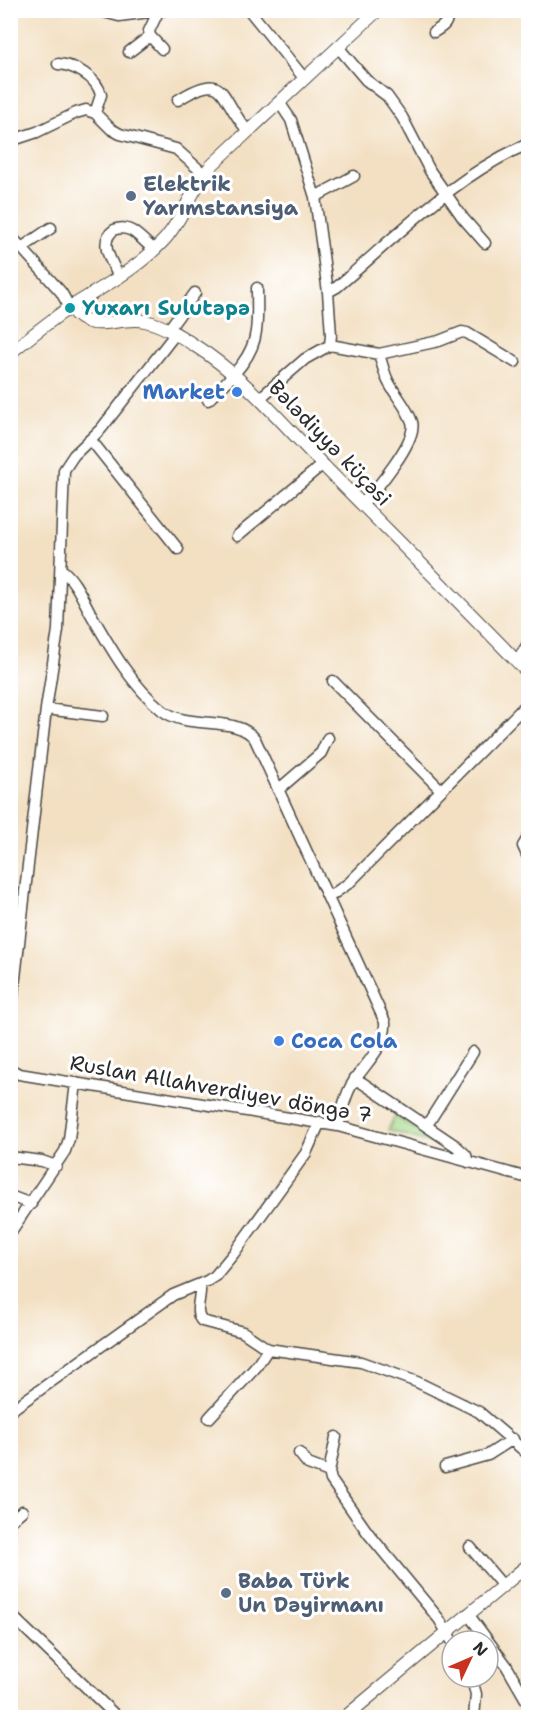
<svg xmlns="http://www.w3.org/2000/svg" width="539" height="1728" font-family="'Shantell Sans',sans-serif">
<style>
.green{fill:#a5db8c;stroke:#68835c;stroke-width:1.5}
.lines{fill:none;stroke-linecap:round;stroke-linejoin:round}
.minor-casing{stroke:#494642;stroke-width:13}
.tertiary-casing{stroke:#494642;stroke-width:14}
.minor{stroke:#fff;stroke-width:10}
.tertiary{stroke:#fff;stroke-width:12}
.service-dot{fill:#5c6f8a;stroke:#fff;stroke-width:2}
.culture-dot{fill:#0f9aa8;stroke:#fff;stroke-width:2}
.shop-dot{fill:#3f7fe0;stroke:#fff;stroke-width:2}
.labels{text-anchor:middle;stroke-width:6;stroke-linejoin:round;paint-order:stroke}
.service-label{font-size:21px;font-weight:bold;fill:#4e5e75;stroke:#fff;text-anchor:start}
.culture-label{font-size:21px;font-weight:bold;fill:#0d838f;stroke:#fff;text-anchor:start}
.shop-label{font-size:21px;font-weight:bold;fill:#366cbe;stroke:#fff;text-anchor:end}
.street-label{font-size:21px;fill:#2b2b2b;stroke:#fff}
</style>
<rect width="100%" height="100%" fill="#fff"/>
<filter id="ink" filterUnits="userSpaceOnUse"><feTurbulence type="fractalNoise" baseFrequency=".0167" numOctaves="2"/><feDisplacementMap in="SourceGraphic" scale="12" xChannelSelector="R" yChannelSelector="G"/><feConvolveMatrix kernelMatrix="1 2 1 2 8 2 1 2 1" color-interpolation-filters="sRGB"/></filter>
<filter id="wash" filterUnits="userSpaceOnUse"><feTurbulence type="fractalNoise" baseFrequency=".008" numOctaves="4" result="noise"/><feDisplacementMap in="SourceGraphic" scale="24" xChannelSelector="R" yChannelSelector="G"/><feGaussianBlur stdDeviation="1.35" result="paint"/><feColorMatrix in="noise" values="0 0 0 0 0 0 0 0 0 0 0 0 0 0 0 0 0 1.4 0 .05"/><feComposite in="paint" operator="in"/></filter>
<g filter="url(#wash)">
<rect width="100%" height="100%" fill="#f3e0c3"/>
<path class="green" d="M 395,1116 L 441,1146 L 388,1130 Z"/>
</g>
<g filter="url(#ink)">
<g class="lines">
<defs>
<path id="minor" d="M 96,10 L 119,16 L 164,10
M 249,10 L 304,78
M 158,12 L 149,31 L 150,36 L 162,49
M 434,32 C 444,26 449,23 447,10
M 338,47 L 366,80 L 387,96 L 402,117 L 430,171 L 463,218 L 485,243
M 129,52 L 150,36
M 58,64 C 74,65 97,77 101,95 L 95,113
M 178,100 C 229,68 218,98 248,131
M 10,141 L 37,132 L 76,113 L 86,110 L 95,113 L 111,129 L 120,134 L 176,149 L 204,174
M 315,197 L 354,176
M 10,235 L 61,292 L 70,308
M 23,247 L 51,228
M 119,277 C 113,264 97,242 114,230 C 119,227 127,228 132,231 C 140,236 147,244 154,250
M 328,292 L 337,287 C 397,236 455,175 528,144
M 169,329 L 195,293
M 330,345 L 379,354 L 439,341 L 462,332 L 467,333 L 515,362
M 260,398 L 305,359 L 330,345 L 331,335 L 328,292 L 315,197 L 291,120 L 279,102
M 208,400 C 227,381 253,360 256,331 C 258,317 257,302 257,288
M 91,440 L 178,549
M 362,504 C 375,491 418,440 412,422 C 407,407 395,395 388,381 C 384,373 382,363 379,354
M 237,536 L 323,464
M 61,569 C 76,581 82,598 91,614 C 110,647 131,685 162,710 C 188,731 236,714 255,739 L 385,1022 C 387,1047 363,1065 351,1086 C 344,1098 342,1112 338,1126
M 517,661 L 528,644
M 333,681 L 441,790
M 46,709 L 103,716
M 278,790 L 321,753 L 328,738
M 528,838 L 523,846 L 528,857
M 329,897 L 349,883 L 528,703
M 10,1021 L 46,709 L 58,630 L 64,470 L 74,455 L 101,429 L 176,333
M 10,1069 L 19,1074 L 338,1126 L 528,1178
M 355,1078 L 456,1146 L 466,1155 L 468,1162
M 427,1125 L 473,1052
M 10,1157 L 42,1161 L 56,1166
M 10,1196 L 31,1204
M 10,1233 L 65,1151 L 69,1139 L 76,1083
M 200,1284 C 202,1297 193,1312 202,1321 L 243,1332 L 268,1349 L 361,1362 L 417,1382 L 479,1412 L 528,1454
M 10,1411 L 173,1295 L 207,1281 L 215,1276 L 234,1253 L 306,1153 L 320,1122
M 209,1418 L 256,1367 L 268,1349
M 336,1437 L 329,1472 L 331,1480 L 368,1533 L 439,1619 L 452,1641
M 299,1453 L 308,1464 L 329,1472
M 445,1467 L 488,1455 L 513,1439
M 10,1521 L 22,1511
M 470,1547 L 503,1586
M 10,1614 L 118,1718
M 468,1614 L 506,1665 L 528,1703
M 471,1677 L 476,1694 L 474,1718
M 10,1715 L 13,1718"/>
<path id="tertiary" d="M 70,308 C 92,337 116,315 145,321 C 163,325 179,335 194,345 C 245,377 282,423 324,466 C 392,535 461,603 528,673
M 10,353 C 30,337 48,322 69,308 C 102,287 138,269 165,239 C 184,217 192,188 211,166 L 378,10
M 344,1718 L 528,1565"/>
</defs>
<use href="#minor" class="minor-casing"/>
<use href="#tertiary" class="tertiary-casing"/>
<use href="#minor" class="minor"/>
<use href="#tertiary" class="tertiary"/>
</g>
</g>
<g class="service-dot">
<circle cx="131" cy="196" r="6"/>
<circle cx="226" cy="1593" r="6"/>
</g>
<circle class="culture-dot" cx="70" cy="308" r="6"/>
<g class="shop-dot">
<circle cx="237" cy="392" r="6"/>
<circle cx="279" cy="1041" r="6"/>
</g>
<g class="labels">
<g class="service-label">
<text x="143" y="191">Elektrik<tspan x="143" dy="24">Yarımstansiya</tspan></text>
<text x="238" y="1588">Baba Türk<tspan x="238" dy="24">Un Dəyirmanı</tspan></text>
</g>
<g class="culture-label">
<text x="82" y="315">Yuxarı Sulutəpə</text>
</g>
<g class="shop-label">
<text x="225" y="399">Market</text>
<text x="291" y="1048" text-anchor="start">Coca Cola</text>
</g>
<g class="street-label">
<text transform="translate(330 443) rotate(46)" y="7">Bələdiyyə küçəsi</text>
<text transform="translate(221 1089) rotate(10)" y="7">Ruslan Allahverdiyev döngə 7</text>
</g>
</g>
<rect width="539" height="1728" fill="none" stroke="#fff" stroke-width="36"/>
<g transform="translate(470 1659) rotate(46)"><circle r="28" fill="#ffffff" stroke="#aaaaaa" stroke-width="1.5"/>
<path d="M0-4.5L10 22L0 15L-10 22Z" fill="#c8321e"/>
<text y="-9" font-size="16" font-weight="bold" text-anchor="middle" fill="#2b2b2b">N</text>
</g>
</svg>
